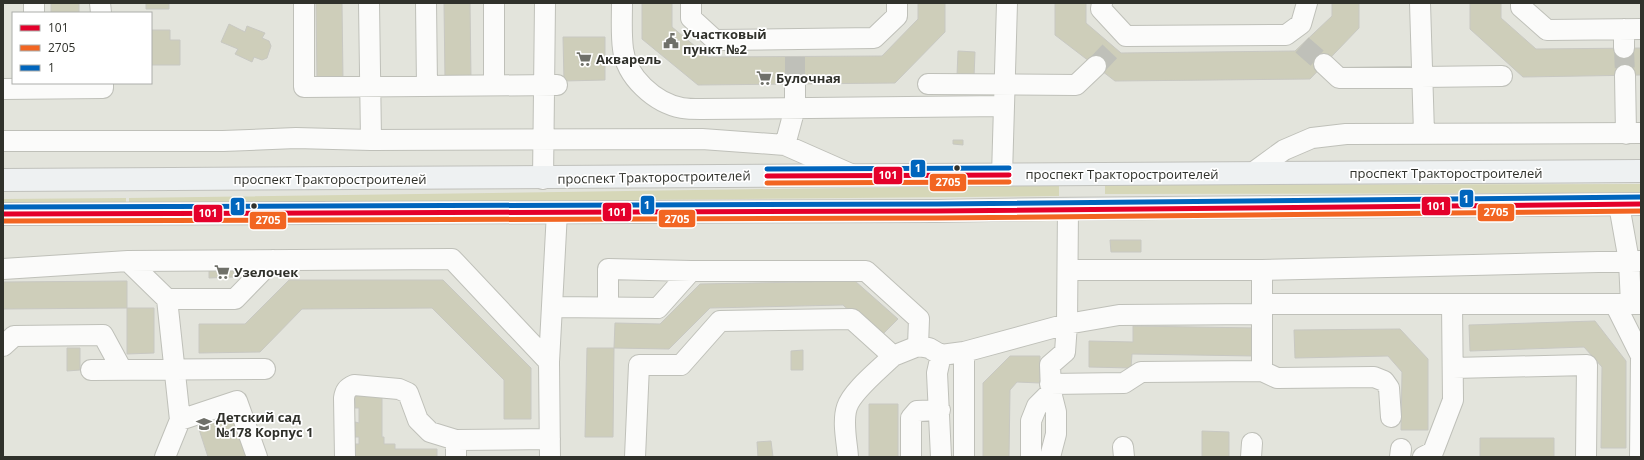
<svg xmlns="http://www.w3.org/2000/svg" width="1644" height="460" font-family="'Open Sans',sans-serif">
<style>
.green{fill:#d6d7b8}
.building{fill:#ceceba;stroke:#c8c8c2}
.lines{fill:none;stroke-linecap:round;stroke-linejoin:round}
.minor-tunnel{stroke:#bfc0b9;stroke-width:20;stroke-dasharray:20 10;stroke-linecap:butt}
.minor-casing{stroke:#bfc0b9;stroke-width:22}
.major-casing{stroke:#c0c1bc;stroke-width:24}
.minor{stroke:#fbfbfa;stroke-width:20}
.major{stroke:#eef1f2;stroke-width:22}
.bus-1-casing{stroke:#fff;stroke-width:8}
.bus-2-casing{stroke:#fff;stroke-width:8}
.bus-3-casing{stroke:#fff;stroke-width:8}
.bus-1{stroke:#e4002b;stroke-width:5}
.bus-2{stroke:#f26522;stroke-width:5}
.bus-3{stroke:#0065bd;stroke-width:5}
.bus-dot{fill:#30312b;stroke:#fff;stroke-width:1.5}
.labels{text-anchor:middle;stroke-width:3.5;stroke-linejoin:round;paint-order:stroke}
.poi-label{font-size:13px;font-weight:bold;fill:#30312b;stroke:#fff;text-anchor:start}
.street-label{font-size:13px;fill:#30312b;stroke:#fff}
.line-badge{stroke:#fff;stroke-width:1.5}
.badge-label{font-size:11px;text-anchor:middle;font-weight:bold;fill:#fff}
</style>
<rect width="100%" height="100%" fill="#e3e4dc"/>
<path class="green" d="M 1641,184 L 1641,193 L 1105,194 L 1105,185 Z
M 1059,185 L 1059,196 L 129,205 L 129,198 Z
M 126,198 L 126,205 L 3,205 L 3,199 Z"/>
<path class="building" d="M 51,3 L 79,3 L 79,13 L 51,13 Z
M 146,3 L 169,3 L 169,9 L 146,9 Z
M 316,3 L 342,3 L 343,81 L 317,81 Z
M 444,3 L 470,3 L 471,79 L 445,80 Z
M 642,3 L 672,3 L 672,27 L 708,57 L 882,56 L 918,19 L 918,3 L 945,3 L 945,32 L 895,83 L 698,85 L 642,39 Z
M 1055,3 L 1086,3 L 1086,23 L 1121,53 L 1295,51 L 1332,16 L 1332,3 L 1359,3 L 1359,28 L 1310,79 L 1115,81 L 1055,35 Z
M 1470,3 L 1501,3 L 1501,18 L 1536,49 L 1641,48 L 1641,75 L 1523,77 L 1470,29 Z
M 229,24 L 245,32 L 247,26 L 265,33 L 262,38 L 269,41 L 271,46 L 267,58 L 262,60 L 254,57 L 252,62 L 235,54 L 238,49 L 221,42 Z
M 151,30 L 170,30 L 170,40 L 180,40 L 180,65 L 151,65 Z
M 563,37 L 605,37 L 605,80 L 564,81 Z
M 958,51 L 975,52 L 974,77 L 957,76 Z
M 953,140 L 963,140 L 963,145 L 953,144 Z
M 1110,240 L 1141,240 L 1141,252 L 1111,252 Z
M 209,264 L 234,267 L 234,277 L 209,278 Z
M 289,280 L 443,280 L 531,368 L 531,419 L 504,419 L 504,380 L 432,308 L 302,309 L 260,352 L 199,353 L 199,324 L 245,324 Z
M 127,281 L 127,308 L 4,309 L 3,311 L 3,282 Z
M 855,281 L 898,319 L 879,338 L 843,305 L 710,308 L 669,349 L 614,348 L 615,323 L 660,324 L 700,284 Z
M 127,308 L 154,308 L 154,353 L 127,354 Z
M 1595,321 L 1626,361 L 1626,448 L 1601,448 L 1602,367 L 1584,347 L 1470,351 L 1469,325 Z
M 1133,326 L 1256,328 L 1255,356 L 1132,354 L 1131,368 L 1089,367 L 1089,341 L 1133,342 Z
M 1400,329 L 1428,359 L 1428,430 L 1401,430 L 1402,372 L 1388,356 L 1295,358 L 1294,330 Z
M 67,348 L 80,348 L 80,370 L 67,371 Z
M 587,348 L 614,348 L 613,437 L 585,437 Z
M 803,350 L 803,370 L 791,370 L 791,351 Z
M 1010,356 L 1040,356 L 1040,383 L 1017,382 L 1010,390 L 1009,457 L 983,457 L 983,383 Z
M 355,393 L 382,394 L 382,437 L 384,437 L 384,444 L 395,444 L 395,449 L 437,449 L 437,457 L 355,457 L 355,444 L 359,444 L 359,437 L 355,437 L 355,422 L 359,423 L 359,408 L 355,408 Z
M 869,404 L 898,404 L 898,457 L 869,457 Z
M 236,410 L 252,457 L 208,457 L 197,423 Z
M 1202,431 L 1229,432 L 1229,457 L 1202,457 Z
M 1480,438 L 1554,438 L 1554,457 L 1480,457 Z
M 771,441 L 773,457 L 758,457 L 757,442 Z"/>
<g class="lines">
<path class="minor-tunnel" d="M 1302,45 L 1324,64
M 1624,48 L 1625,75
M 795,57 L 795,84
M 1096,66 L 1114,47"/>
<defs>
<path id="minor" d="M 34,3 L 34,13
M 100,3 L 101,13
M 304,3 L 304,87 L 557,85
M 369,3 L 371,140
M 426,3 L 427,86
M 622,3 C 622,18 621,34 623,49 C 626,77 655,103 682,108 C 688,109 695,109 701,109 L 1004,106
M 691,3 L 691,18 L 715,40 L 874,38 L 897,16 L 897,3
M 1102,3 L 1101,9 L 1126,36 L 1286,35 L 1301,24 L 1307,3
M 1420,3 L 1424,133
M 1521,3 L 1521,7 L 1547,30 L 1641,29
M 1624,29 L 1624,48
M 1324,64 L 1339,78 L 1502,76
M 1625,75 L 1626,134
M 928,84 L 1076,85 L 1096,66
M 494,85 L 494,3
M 3,89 L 103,88 L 103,83
M 3,141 L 223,141 L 296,138 L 371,140 L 702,139 L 785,145 L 853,175
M 785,145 L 795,108 L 795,84
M 1251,174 L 1284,150 L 1312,138 L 1346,134 L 1641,133
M 1002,175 L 1007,3
M 543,179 L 545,3
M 1619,205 L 1629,261 L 1631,304
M 128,261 L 167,299 L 235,299 L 273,260
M 3,269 L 128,261 L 452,259 L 549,362
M 1068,270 L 1262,270 L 1641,261
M 1262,270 L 1262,371 L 1277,378 L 1374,377 L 1384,381 L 1389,388 L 1391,417
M 1262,304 L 1641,304
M 1615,304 L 1641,356 L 1640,457
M 552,307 L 658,308 L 691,271 L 866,271 L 919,319 L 918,346 L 893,356 L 852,319 L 720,321 L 681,365 L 639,365 L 635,457
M 608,307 L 608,269 L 691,271
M 3,346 L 14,336 L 103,335 L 122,370
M 918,346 L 929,348 L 941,355 L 964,352 L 1067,324 L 1119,315 L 1261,314
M 964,352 L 964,457
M 941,355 L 937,373 L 941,457
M 1453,368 L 1587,365 L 1586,457
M 91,370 L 265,369
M 1050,384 L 1124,383 L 1141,372 L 1262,371
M 180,420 L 237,401 L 257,457
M 456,440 L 550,439
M 1123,447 L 1124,457
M 165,457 L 180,420 L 167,299
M 345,457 L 344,398 C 345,391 347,388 354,385 L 399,389 L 408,393 L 418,420 L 430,432 L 456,440 L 456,457
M 550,457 L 549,362 L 557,212
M 848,457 C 847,442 842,422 847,407 C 852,391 880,369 893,356
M 911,457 L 911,418 L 917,411 L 940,410
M 1031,457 L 1031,421 L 1037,406 L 1051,392
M 1050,457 L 1056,434 L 1056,412 L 1051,392 L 1050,365 L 1065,352 L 1067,324 L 1068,209
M 1251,457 L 1252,443
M 1400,457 L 1401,449
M 1423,457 L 1433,452 L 1453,400 L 1452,304"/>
<path id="major" d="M 3,180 C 549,178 1095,175 1641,171
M 3,214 L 937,211 L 1048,209 L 1641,204"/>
</defs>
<use href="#minor" class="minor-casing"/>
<use href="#major" class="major-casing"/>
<use href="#minor" class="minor"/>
<use href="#major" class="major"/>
<defs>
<path id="bus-1" d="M 767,176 L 1009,175
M 3,214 L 937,211 L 1641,204"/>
<path id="bus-2" d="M 767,183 L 1009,182
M 3,221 L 937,218 L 1641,211"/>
<path id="bus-3" d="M 767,169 L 1009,168
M 3,207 L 937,204 L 1641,197"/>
</defs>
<use href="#bus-1" class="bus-1-casing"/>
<use href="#bus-2" class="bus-2-casing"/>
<use href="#bus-3" class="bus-3-casing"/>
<use href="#bus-1" class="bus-1"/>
<use href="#bus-2" class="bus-2"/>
<use href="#bus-3" class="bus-3"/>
</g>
<defs>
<symbol id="civic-bare" viewBox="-9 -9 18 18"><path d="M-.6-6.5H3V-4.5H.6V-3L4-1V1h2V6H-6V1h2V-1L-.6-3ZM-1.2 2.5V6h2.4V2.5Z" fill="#6f7069" stroke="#fff" stroke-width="2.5" paint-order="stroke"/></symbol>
<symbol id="supermarket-bare" viewBox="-9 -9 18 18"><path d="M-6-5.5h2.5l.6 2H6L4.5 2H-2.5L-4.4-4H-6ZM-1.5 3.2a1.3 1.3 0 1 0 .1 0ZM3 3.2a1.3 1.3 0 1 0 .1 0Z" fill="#6f7069" stroke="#fff" stroke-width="2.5" paint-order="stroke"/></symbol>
<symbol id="school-bare" viewBox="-9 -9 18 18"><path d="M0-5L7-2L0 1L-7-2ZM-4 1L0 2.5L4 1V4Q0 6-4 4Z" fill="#6f7069" stroke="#fff" stroke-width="2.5" paint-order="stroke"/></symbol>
</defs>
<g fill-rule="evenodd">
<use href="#civic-bare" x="660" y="30" width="22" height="22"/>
<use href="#supermarket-bare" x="573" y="48" width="22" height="22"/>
<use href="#supermarket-bare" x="753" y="67" width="22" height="22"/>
<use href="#supermarket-bare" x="211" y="261" width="22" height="22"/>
<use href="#school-bare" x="193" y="413" width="22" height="22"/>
</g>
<g class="bus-dot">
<circle cx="957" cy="168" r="3.5"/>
<circle cx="254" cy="206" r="3.5"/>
</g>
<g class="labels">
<g class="poi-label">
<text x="683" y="39">Участковый<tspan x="683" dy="15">пункт №2</tspan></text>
<text x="596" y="64">Акварель</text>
<text x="776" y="83">Булочная</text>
<text x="234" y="277">Узелочек</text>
<text x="216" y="422">Детский сад<tspan x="216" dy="15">№178 Корпус 1</tspan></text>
</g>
<g class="street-label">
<text x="1446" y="178">проспект Тракторостроителей</text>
<text x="1122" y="179">проспект Тракторостроителей</text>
<text transform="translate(654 177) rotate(-1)" y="5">проспект Тракторостроителей</text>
<text x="330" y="184">проспект Тракторостроителей</text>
</g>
</g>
<g class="line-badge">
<rect x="910" y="159" width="16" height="19" rx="4" fill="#0065bd"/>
<rect x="873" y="166" width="30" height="19" rx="4" fill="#e4002b"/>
<rect x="929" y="173" width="38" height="19" rx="4" fill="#f26522"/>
<rect x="1459" y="189" width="15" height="19" rx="4" fill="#0065bd"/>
<rect x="640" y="195" width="15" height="20" rx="4" fill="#0065bd"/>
<rect x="1421" y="196" width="30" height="20" rx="4" fill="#e4002b"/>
<rect x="230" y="197" width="15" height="19" rx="4" fill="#0065bd"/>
<rect x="602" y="202" width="30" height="20" rx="4" fill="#e4002b"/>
<rect x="1477" y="203" width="38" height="19" rx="4" fill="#f26522"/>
<rect x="193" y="204" width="30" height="19" rx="4" fill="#e4002b"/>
<rect x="658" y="209" width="38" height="19" rx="4" fill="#f26522"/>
<rect x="249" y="211" width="38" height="19" rx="4" fill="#f26522"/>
</g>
<g class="badge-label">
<text x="918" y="172">1</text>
<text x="888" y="179">101</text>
<text x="948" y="186">2705</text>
<text x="1466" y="203">1</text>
<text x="647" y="209">1</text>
<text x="1436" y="210">101</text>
<text x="238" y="210">1</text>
<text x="617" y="216">101</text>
<text x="1496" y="216">2705</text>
<text x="208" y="217">101</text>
<text x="677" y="223">2705</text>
<text x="268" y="224">2705</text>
</g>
<rect width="1644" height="460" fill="none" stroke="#30312b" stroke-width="8"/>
<rect x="12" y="12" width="140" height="72" fill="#ffffff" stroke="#acadaa"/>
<rect x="20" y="25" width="20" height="6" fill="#e4002b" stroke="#acadaa"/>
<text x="48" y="32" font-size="12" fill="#30312b">101</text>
<rect x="20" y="45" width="20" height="6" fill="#f26522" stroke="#acadaa"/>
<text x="48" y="52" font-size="12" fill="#30312b">2705</text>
<rect x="20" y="65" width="20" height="6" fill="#0065bd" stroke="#acadaa"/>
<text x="48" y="72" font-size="12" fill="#30312b">1</text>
</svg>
